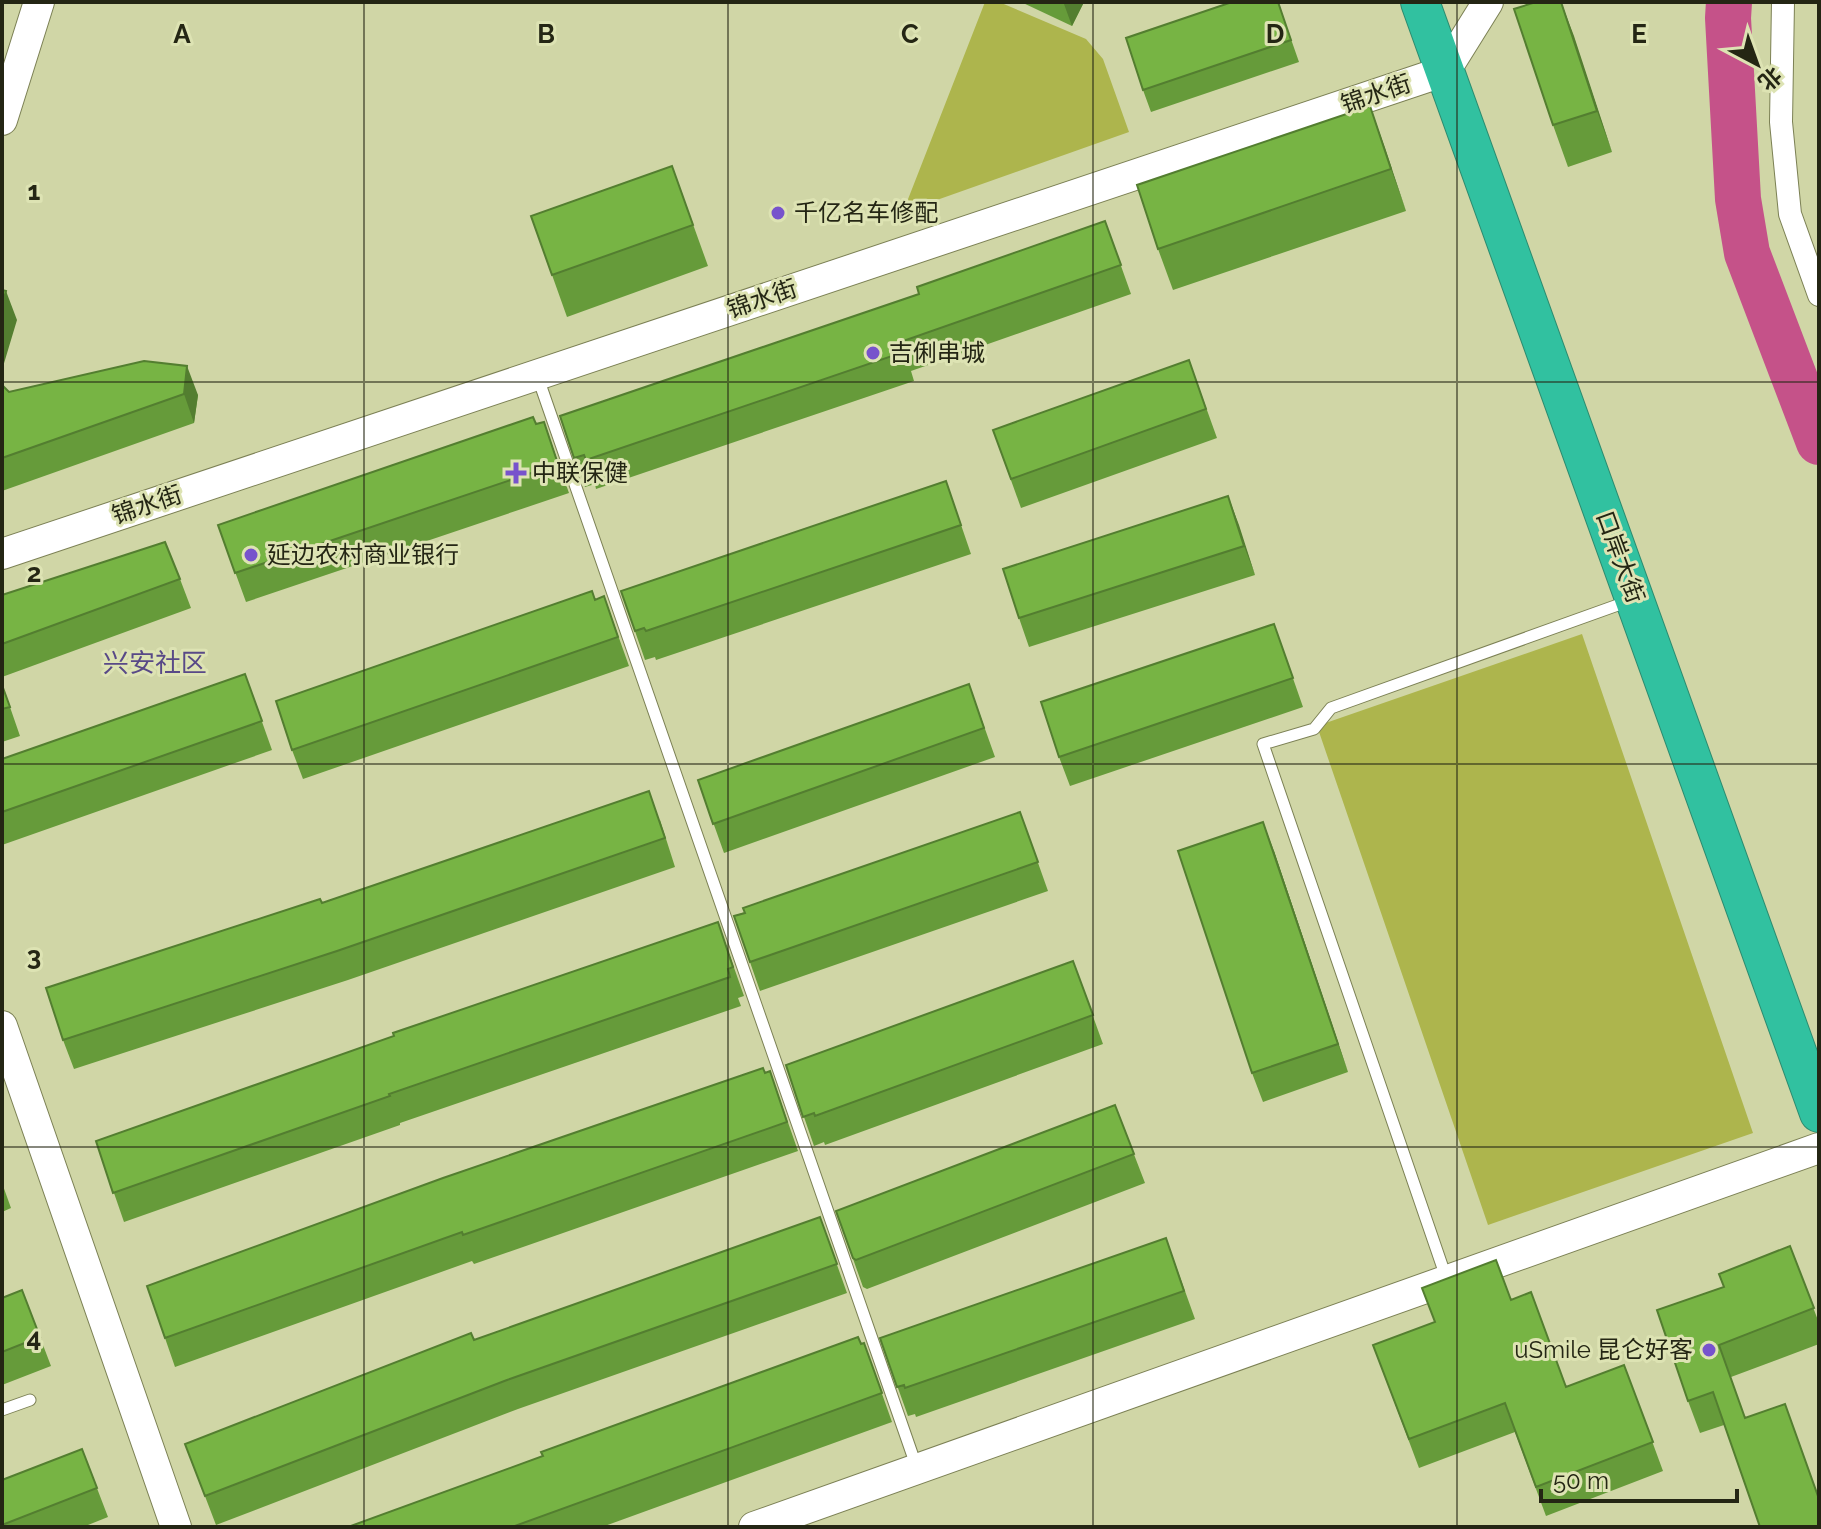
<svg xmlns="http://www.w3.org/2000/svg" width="1821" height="1529" font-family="Raleway,'Noto Sans SC',sans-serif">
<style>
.green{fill:#adb54d}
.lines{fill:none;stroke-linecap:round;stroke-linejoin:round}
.river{stroke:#c55289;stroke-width:46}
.lane-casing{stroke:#7c8155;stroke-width:13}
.street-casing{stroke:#7c8155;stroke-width:24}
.secondary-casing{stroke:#7c8155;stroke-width:32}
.highway-casing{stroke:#2c8b6f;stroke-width:40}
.lane{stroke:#fff;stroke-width:11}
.street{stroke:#fff;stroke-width:22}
.secondary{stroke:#fff;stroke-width:30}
.highway{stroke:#31c1a0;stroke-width:38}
.wall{fill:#669b3a}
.shaded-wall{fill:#537e30}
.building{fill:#77b444;stroke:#537e30;stroke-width:2}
.grid{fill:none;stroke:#242614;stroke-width:2;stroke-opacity:0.55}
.poi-dot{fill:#7753cc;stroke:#dde3b3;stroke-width:3}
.labels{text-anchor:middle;stroke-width:6;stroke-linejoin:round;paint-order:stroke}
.street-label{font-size:24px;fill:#242614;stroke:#dde3b3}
.poi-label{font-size:24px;fill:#242614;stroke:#dde3b3;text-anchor:start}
.neighbourhood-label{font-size:26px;fill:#584987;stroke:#dde3b3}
.grid-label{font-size:26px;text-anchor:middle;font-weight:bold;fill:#242614;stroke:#dde3b3;stroke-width:6;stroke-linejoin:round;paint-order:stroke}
</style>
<rect width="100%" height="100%" fill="#d0d6a6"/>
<path class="green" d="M 985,2 L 999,2 L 1086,39 L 1103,59 L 1129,132 L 903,212 Z
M 1582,634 L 1753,1133 L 1488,1225 L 1317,726 Z"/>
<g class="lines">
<path class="river" d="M 1729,2 L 1728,18 L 1738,199 L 1747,253 L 1819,442"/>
<defs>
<path id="lane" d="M 538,378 L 917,1468
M 1447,1280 L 1263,744 L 1314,729 L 1331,708 L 1629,601
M 2,1410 L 30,1400"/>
<path id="street" d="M 1783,2 L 1781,122 L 1790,214 L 1819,295"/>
<path id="secondary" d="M 2,120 L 39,2
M 2,554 L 1445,71 L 1488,2
M 2,1026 L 176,1527
M 754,1527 L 1819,1148"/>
<path id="highway" d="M 1420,2 L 1819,1113"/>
</defs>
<use href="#lane" class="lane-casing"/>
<use href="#street" class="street-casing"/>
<use href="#secondary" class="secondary-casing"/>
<use href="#highway" class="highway-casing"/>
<use href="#lane" class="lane"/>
<use href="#street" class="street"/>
<use href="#secondary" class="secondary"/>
<use href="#highway" class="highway"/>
</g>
<path class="wall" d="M 1021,2 L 1084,2 L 1072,26 Z
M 1278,2 L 1299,62 L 1151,112 L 1143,90 Z
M 1561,2 L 1612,152 L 1568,167 L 1553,125 Z
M 1370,106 L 1406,211 L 1173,290 L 1158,249 Z
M 672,166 L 708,266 L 567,317 L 531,216 Z
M 1105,221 L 1131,294 L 911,371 L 914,381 L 596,489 L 595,484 L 585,487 L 560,416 L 919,294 Z
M 1189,360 L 1217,438 L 1021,508 L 993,430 Z
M 144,361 L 198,395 L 194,423 L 2,491 L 2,385 L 9,392 Z
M 544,422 L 569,493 L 246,602 L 218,525 Z
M 946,481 L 971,554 L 656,660 L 655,657 L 645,660 L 621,591 Z
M 1228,496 L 1255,575 L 1029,647 L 1019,618 Z
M 180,579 L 191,608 L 2,677 L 2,595 Z
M 604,596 L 629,666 L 303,779 L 292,750 L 595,600 Z
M 1274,624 L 1303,707 L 1070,786 L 1059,757 Z
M 245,674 L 272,750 L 2,845 L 2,759 Z
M 2,684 L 20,736 L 2,742 Z
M 969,684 L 995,757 L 724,853 L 698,780 Z
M 1020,812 L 1048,891 L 760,991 L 734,916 Z
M 660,820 L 675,867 L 348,980 L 74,1069 L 63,1040 Z
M 1274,851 L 1348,1072 L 1263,1102 L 1252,1073 Z
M 718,922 L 744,996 L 738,998 L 741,1006 L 400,1123 L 400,1125 L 124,1222 L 96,1141 Z
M 1073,961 L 1103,1044 L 825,1145 L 824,1142 L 814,1146 L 786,1065 Z
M 770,1071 L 798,1151 L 474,1264 L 472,1261 L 175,1367 L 147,1286 Z
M 1115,1105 L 1145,1183 L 867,1289 L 863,1287 L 836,1211 Z
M 2,1183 L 11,1208 L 2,1212 Z
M 820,1217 L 847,1293 L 518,1409 L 216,1525 L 185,1444 Z
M 1166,1238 L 1195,1319 L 916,1417 L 915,1414 L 908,1416 L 880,1338 Z
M 1790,1246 L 1819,1323 L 1819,1344 L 1731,1377 L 1724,1425 L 1700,1433 L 1688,1401 L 1724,1287 Z
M 22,1290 L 51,1366 L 2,1385 L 2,1298 Z
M 1511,1300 L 1566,1387 L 1624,1365 L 1663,1471 L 1546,1516 L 1515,1432 L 1419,1468 L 1373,1345 Z
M 864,1343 L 892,1422 L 602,1527 L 348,1527 Z
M 82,1449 L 108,1517 L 83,1527 L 2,1527 L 2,1480 Z"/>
<path class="shaded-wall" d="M 1065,2 L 1084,2 L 1072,26 L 1064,4 Z
M 1561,2 L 1574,36 L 1612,152 L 1597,111 Z
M 1370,106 L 1385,148 L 1406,211 L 1391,169 Z
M 6,291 L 17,320 L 2,370 L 2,306 Z
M 187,366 L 198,395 L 194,423 L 184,394 Z
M 1228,496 L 1239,525 L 1255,575 L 1244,546 Z
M 1263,822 L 1274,851 L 1348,1072 L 1338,1044 Z"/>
<path class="building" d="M 1232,2 L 1278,2 L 1291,40 L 1143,90 L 1126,38 Z
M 1536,2 L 1561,2 L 1597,111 L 1553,125 L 1514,9 Z
M 1370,106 L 1391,169 L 1158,249 L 1137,185 Z
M 672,166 L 693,225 L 552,275 L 531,216 Z
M 1105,221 L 1121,265 L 900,342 L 904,352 L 586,460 L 584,455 L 574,458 L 560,416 L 919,294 L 917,287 Z
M 2,290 L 6,291 L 2,306 Z
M 1189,360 L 1206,409 L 1011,479 L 993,430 Z
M 144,361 L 187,366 L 184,394 L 2,458 L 2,385 L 9,392 Z
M 533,417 L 536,424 L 544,422 L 558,464 L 235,573 L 218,525 Z
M 946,481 L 961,525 L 646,631 L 644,628 L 635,631 L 621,591 Z
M 1228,496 L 1244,546 L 1019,618 L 1003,569 Z
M 165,542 L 180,579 L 2,644 L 2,595 Z
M 592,591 L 595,600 L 604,596 L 618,637 L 292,750 L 276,701 Z
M 1274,624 L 1293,678 L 1059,757 L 1041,702 Z
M 245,674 L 262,721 L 2,812 L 2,759 Z
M 969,684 L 984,728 L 713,824 L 698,780 Z
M 2,685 L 10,707 L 2,709 Z
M 649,791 L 665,838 L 337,951 L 63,1040 L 46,988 L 320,899 L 322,903 Z
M 1020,812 L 1038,862 L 750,962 L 734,916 L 745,913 L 743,908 Z
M 1263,822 L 1338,1044 L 1252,1073 L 1178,851 Z
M 718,922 L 733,967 L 728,969 L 730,977 L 389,1094 L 390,1096 L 113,1193 L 96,1141 L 394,1036 L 393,1033 Z
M 1073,961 L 1093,1015 L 815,1116 L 814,1113 L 803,1117 L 786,1065 Z
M 763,1068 L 765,1073 L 770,1071 L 787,1122 L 463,1235 L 462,1232 L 165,1338 L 147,1286 L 443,1178 Z
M 1115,1105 L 1134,1154 L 856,1260 L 853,1258 L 836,1211 Z
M 820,1217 L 837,1264 L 507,1380 L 205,1496 L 185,1444 L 471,1333 L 474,1340 Z
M 1166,1238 L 1184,1291 L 905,1388 L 904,1385 L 897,1387 L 880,1338 Z
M 1790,1246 L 1814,1308 L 1719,1345 L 1745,1418 L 1785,1404 L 1819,1499 L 1819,1527 L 1760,1527 L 1713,1392 L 1688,1401 L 1657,1310 L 1724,1287 L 1719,1274 Z
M 1496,1260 L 1511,1300 L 1531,1292 L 1566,1387 L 1624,1365 L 1653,1442 L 1536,1487 L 1505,1403 L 1409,1439 L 1373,1345 L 1435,1322 L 1422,1288 Z
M 22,1290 L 40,1337 L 2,1352 L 2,1298 Z
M 858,1337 L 861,1344 L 864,1343 L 882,1393 L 512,1527 L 348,1527 L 543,1456 L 541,1452 Z
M 82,1449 L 97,1488 L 2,1525 L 2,1480 Z"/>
<path class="grid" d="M 364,2 L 364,1527M 728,2 L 728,1527M 1093,2 L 1093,1527M 1457,2 L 1457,1527M 2,382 L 1819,382M 2,764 L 1819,764M 2,1147 L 1819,1147"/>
<g class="poi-dot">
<circle cx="778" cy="213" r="8"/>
<circle cx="873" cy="353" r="8"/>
<path d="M512 461h8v8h8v8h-8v8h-8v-8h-8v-8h8z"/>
<circle cx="251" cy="555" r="8"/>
<circle cx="1709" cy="1350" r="8"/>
</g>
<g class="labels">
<g class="street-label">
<text transform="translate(1376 94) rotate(-19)" y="8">锦水街</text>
<text transform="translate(762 299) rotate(-19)" y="8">锦水街</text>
<text transform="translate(147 505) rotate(-19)" y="8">锦水街</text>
<text transform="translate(1620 557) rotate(70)" y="8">口岸大街</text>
</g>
<g class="poi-label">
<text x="794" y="221">千亿名车修配</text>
<text x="889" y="361">吉俐串城</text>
<text x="532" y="481">中联保健</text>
<text x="267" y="563">延边农村商业银行</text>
<text x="1693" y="1358" text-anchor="end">uSmile 昆仑好客</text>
</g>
<g class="neighbourhood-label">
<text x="155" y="672">兴安社区</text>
</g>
</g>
<g class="grid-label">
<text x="182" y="43">A</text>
<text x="546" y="43">B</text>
<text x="910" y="43">C</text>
<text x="1275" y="43">D</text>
<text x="1639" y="43">E</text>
<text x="34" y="200">1</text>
<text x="34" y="582">2</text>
<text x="34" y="965">3</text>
<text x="34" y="1347">4</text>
</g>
<rect width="1821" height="1529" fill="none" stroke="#242614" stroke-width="8"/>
<g transform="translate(1757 64) rotate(139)" stroke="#dde3b3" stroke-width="6" paint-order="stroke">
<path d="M0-6L14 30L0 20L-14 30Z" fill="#242614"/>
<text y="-12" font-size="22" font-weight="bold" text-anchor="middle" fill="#242614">北</text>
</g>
<path d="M1541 1489v12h196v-12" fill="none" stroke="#242614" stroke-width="4"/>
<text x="1553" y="1489" font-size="24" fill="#242614" stroke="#dde3b3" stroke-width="6" paint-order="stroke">50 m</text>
</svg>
